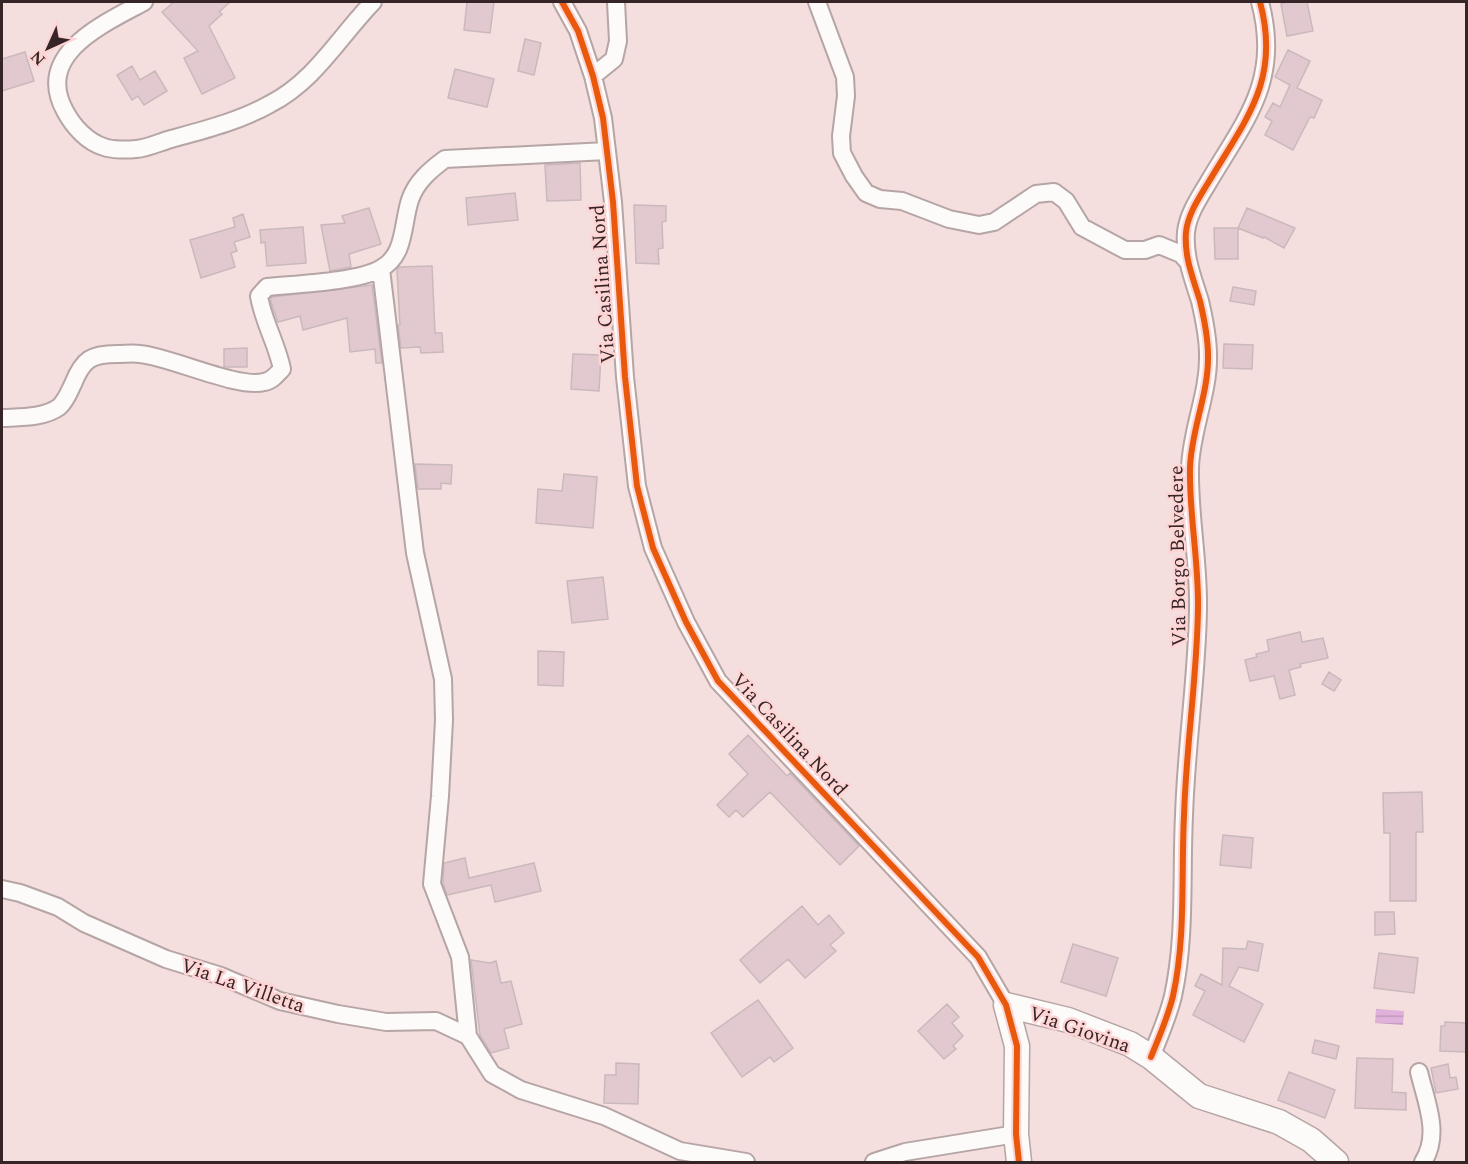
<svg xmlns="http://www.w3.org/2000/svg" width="1468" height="1164" font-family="Spectral,serif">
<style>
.water{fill:url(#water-rules)}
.building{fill:#e2c9d0;stroke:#cab9bc;stroke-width:1.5}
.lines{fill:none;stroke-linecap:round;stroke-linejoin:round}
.street-casing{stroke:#b6a5a5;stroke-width:20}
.secondary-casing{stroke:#b6a5a5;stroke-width:27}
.street{stroke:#fdfafa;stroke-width:16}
.secondary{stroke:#fdfafa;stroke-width:24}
.cycleway-casing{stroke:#fed4d5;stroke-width:10}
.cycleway{stroke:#e8590c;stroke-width:6}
.labels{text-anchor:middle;stroke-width:5;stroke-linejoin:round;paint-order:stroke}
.street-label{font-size:20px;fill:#352526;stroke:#fed4d5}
</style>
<defs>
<pattern id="water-rules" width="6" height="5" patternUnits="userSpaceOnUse" patternTransform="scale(1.5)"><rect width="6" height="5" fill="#e0b2db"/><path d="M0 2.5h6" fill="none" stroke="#c199bc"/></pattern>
</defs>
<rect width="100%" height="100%" fill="#f4dede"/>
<path class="water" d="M 1376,1009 L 1404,1011 L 1403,1025 L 1375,1023 Z"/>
<path class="building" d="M 174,2 L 230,2 L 219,12 L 222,14 L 209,26 L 235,78 L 202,94 L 184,58 L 198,51 L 162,12 Z
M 467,2 L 494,2 L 490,33 L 464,30 Z
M 1283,2 L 1307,2 L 1313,31 L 1287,36 L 1281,4 L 1284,3 Z
M 525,39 L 541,43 L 534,75 L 518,71 Z
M 1288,50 L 1310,61 L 1297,88 L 1322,100 L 1314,118 L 1310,117 L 1293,150 L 1265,135 L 1272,121 L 1265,117 L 1273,103 L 1280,107 L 1290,85 L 1275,77 Z
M 25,52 L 34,81 L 2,91 L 2,59 Z
M 132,66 L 140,80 L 155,71 L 167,91 L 144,105 L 138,96 L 132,100 L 117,75 Z
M 455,69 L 494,79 L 487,107 L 448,98 Z
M 580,163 L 581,200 L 547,201 L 545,165 Z
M 515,193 L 518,220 L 468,225 L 466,198 Z
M 634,205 L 666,206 L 666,221 L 662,222 L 663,248 L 658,249 L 659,264 L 636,263 Z
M 369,208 L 381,244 L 349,254 L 351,267 L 330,271 L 321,225 L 345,223 L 342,216 Z
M 1247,208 L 1295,228 L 1284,248 L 1264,237 L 1263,238 L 1238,228 Z
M 243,214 L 250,237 L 234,242 L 237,251 L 231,253 L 235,267 L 201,278 L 190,240 L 235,227 L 233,218 Z
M 303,227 L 306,263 L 267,266 L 265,242 L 261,243 L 260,230 Z
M 1214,228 L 1238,228 L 1238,259 L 1215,259 Z
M 432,266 L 435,333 L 442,333 L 443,352 L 421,353 L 420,347 L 401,348 L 398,325 L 400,325 L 397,269 L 399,267 Z
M 372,285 L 382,363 L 376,363 L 375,349 L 350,352 L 347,318 L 303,330 L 300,316 L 278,322 L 270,299 L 272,297 Z
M 1233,287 L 1256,291 L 1254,305 L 1230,301 Z
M 1224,344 L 1253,345 L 1252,369 L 1223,368 Z
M 247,348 L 247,367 L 224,367 L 224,349 Z
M 573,354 L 601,355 L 599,391 L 571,389 Z
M 415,464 L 452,465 L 451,484 L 441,483 L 441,489 L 418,489 Z
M 564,474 L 597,477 L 593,528 L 536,523 L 538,489 L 562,491 Z
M 603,577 L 608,619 L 572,623 L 567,581 Z
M 1300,632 L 1302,642 L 1323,638 L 1328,658 L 1300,664 L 1301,667 L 1289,670 L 1295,695 L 1280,699 L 1274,676 L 1250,681 L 1245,660 L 1257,657 L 1256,654 L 1269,651 L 1267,640 Z
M 538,651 L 564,652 L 563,686 L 538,685 Z
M 1329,672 L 1341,680 L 1334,691 L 1322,684 Z
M 748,735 L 787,776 L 790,773 L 859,846 L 840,865 L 770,792 L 743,817 L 736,810 L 729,817 L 717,805 L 748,774 L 729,754 Z
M 1422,792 L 1423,832 L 1416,832 L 1416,901 L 1390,901 L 1390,833 L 1384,833 L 1383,793 Z
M 1223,835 L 1253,838 L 1251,868 L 1220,865 Z
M 465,858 L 469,878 L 534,863 L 541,891 L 495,902 L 491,885 L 447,895 L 443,883 L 444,863 Z
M 802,906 L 818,925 L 829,915 L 844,933 L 830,945 L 836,951 L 805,978 L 788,959 L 760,983 L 740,960 Z
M 1375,912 L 1394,912 L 1395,934 L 1375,935 Z
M 1248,941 L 1263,944 L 1258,971 L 1239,967 L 1229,986 L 1263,1004 L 1244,1042 L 1193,1015 L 1205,991 L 1195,986 L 1201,974 L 1222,985 L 1223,948 L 1246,949 Z
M 1073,944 L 1118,958 L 1106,996 L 1061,982 Z
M 1379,953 L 1418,958 L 1414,993 L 1374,988 Z
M 471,960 L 490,963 L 496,961 L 501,983 L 511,981 L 522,1024 L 504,1029 L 509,1048 L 491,1053 L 480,1035 Z
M 758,1000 L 793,1048 L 774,1062 L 770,1057 L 742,1077 L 711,1033 Z
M 947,1004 L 959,1017 L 952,1023 L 963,1036 L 953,1046 L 956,1049 L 944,1059 L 918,1031 Z
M 1445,1022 L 1467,1023 L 1467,1052 L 1440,1051 L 1441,1026 L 1445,1026 Z
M 1315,1040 L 1339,1046 L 1336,1059 L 1312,1053 Z
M 1357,1058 L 1393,1059 L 1392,1092 L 1406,1093 L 1406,1110 L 1355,1108 Z
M 616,1063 L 639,1064 L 638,1104 L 604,1103 L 605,1075 L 616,1075 Z
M 1448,1064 L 1450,1078 L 1456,1077 L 1458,1089 L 1436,1093 L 1431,1068 Z
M 1289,1072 L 1335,1090 L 1325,1118 L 1278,1100 Z"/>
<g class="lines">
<defs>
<path id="street" d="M 144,2 C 103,24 34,54 65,111 C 73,126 87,142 104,147 C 112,150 127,150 136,149 C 148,148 160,142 171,139 C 204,130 240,121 270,104 C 315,81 339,37 373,2
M 562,2 L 578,31 L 593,76 L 603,118 L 613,202 L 625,377 L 637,486 L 653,548 L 686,622 L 718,681 L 978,957 L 1006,1005
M 817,2 L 845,77 L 846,96 L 841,136 L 842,153 L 854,176 L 866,193 L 880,199 L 902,201 L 949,219 L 979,225 L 994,222 L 1036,194 L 1054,192 L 1066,201 L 1082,227 L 1125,250 L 1145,250 L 1159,245 L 1181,254 L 1188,262
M 593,76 L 614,59 L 618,41 L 616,2
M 381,269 L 415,553 L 443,679 L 444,720 L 440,796 L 432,884 L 460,957 L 468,1036
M 2,418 C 20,417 44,418 59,407 C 66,401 69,392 73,384 C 83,359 91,354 117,354 C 125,354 133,353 140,354 C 171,357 238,389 264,382 C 272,381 277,374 282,369 C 277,344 263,321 259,296 L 267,287 C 296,284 356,282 380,269 C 406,256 402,224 410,200 C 416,182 430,170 445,159 L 607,151
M 2,889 L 20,893 L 58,907 L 84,923 L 166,959 L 221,976 L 280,1001 L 338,1014 L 386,1022 L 436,1021 L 468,1036 L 492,1074 L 521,1090 L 604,1116 L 680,1151 L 746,1162
M 1151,1057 C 1159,1037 1168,1017 1173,996 C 1186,937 1181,876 1184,816 C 1186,747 1197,678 1198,609 C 1199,562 1189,515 1190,468 C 1191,430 1209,393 1208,355 C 1208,337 1204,318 1200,301 C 1193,278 1184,257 1186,232 C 1188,214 1199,198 1208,183 C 1246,119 1281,80 1260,2
M 1419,1072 C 1426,1102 1441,1134 1423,1162
M 874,1162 L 905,1152 L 1016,1134"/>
<path id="secondary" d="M 1019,1162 L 1016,1134 L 1017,1046 L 1006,1005 L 1068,1020 L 1130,1044 L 1151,1057 L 1199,1096 L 1279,1122 L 1311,1140 L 1336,1162"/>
</defs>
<use href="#street" class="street-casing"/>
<use href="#secondary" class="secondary-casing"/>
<use href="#street" class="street"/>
<use href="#secondary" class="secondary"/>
<defs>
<path id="cycleway" d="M 562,2 L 578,31 L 593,76 L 603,118 L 613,202 L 625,377 L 637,486 L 653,548 L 686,622 L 718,681 L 978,957 L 1006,1005 L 1017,1046 L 1016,1134 L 1019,1162
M 1151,1057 C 1159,1037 1168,1017 1173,996 C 1186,937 1181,876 1184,816 C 1186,747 1197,678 1198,609 C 1199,562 1189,515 1190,468 C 1191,430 1209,393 1208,355 C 1208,337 1204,318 1200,301 C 1193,278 1184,257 1186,232 C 1188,214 1199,198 1208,183 C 1246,119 1281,80 1260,2"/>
</defs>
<use href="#cycleway" class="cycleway-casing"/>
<use href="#cycleway" class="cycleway"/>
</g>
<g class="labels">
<g class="street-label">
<text transform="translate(602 284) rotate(-94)" y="7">Via Casilina Nord</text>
<text transform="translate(1177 556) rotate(-91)" y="7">Via Borgo Belvedere</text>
<text transform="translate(790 734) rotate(47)" y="7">Via Casilina Nord</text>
<text transform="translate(243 985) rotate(19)" y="7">Via La Villetta</text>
<text transform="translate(1080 1029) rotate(19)" y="7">Via Giovina</text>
</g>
</g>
<rect width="1468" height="1164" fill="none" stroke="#352526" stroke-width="6"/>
<g transform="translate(48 48) rotate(225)" stroke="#fed4d5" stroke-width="4.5" paint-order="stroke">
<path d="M0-4.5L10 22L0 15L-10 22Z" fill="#352526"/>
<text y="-9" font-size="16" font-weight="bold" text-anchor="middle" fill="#352526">N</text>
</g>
</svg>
